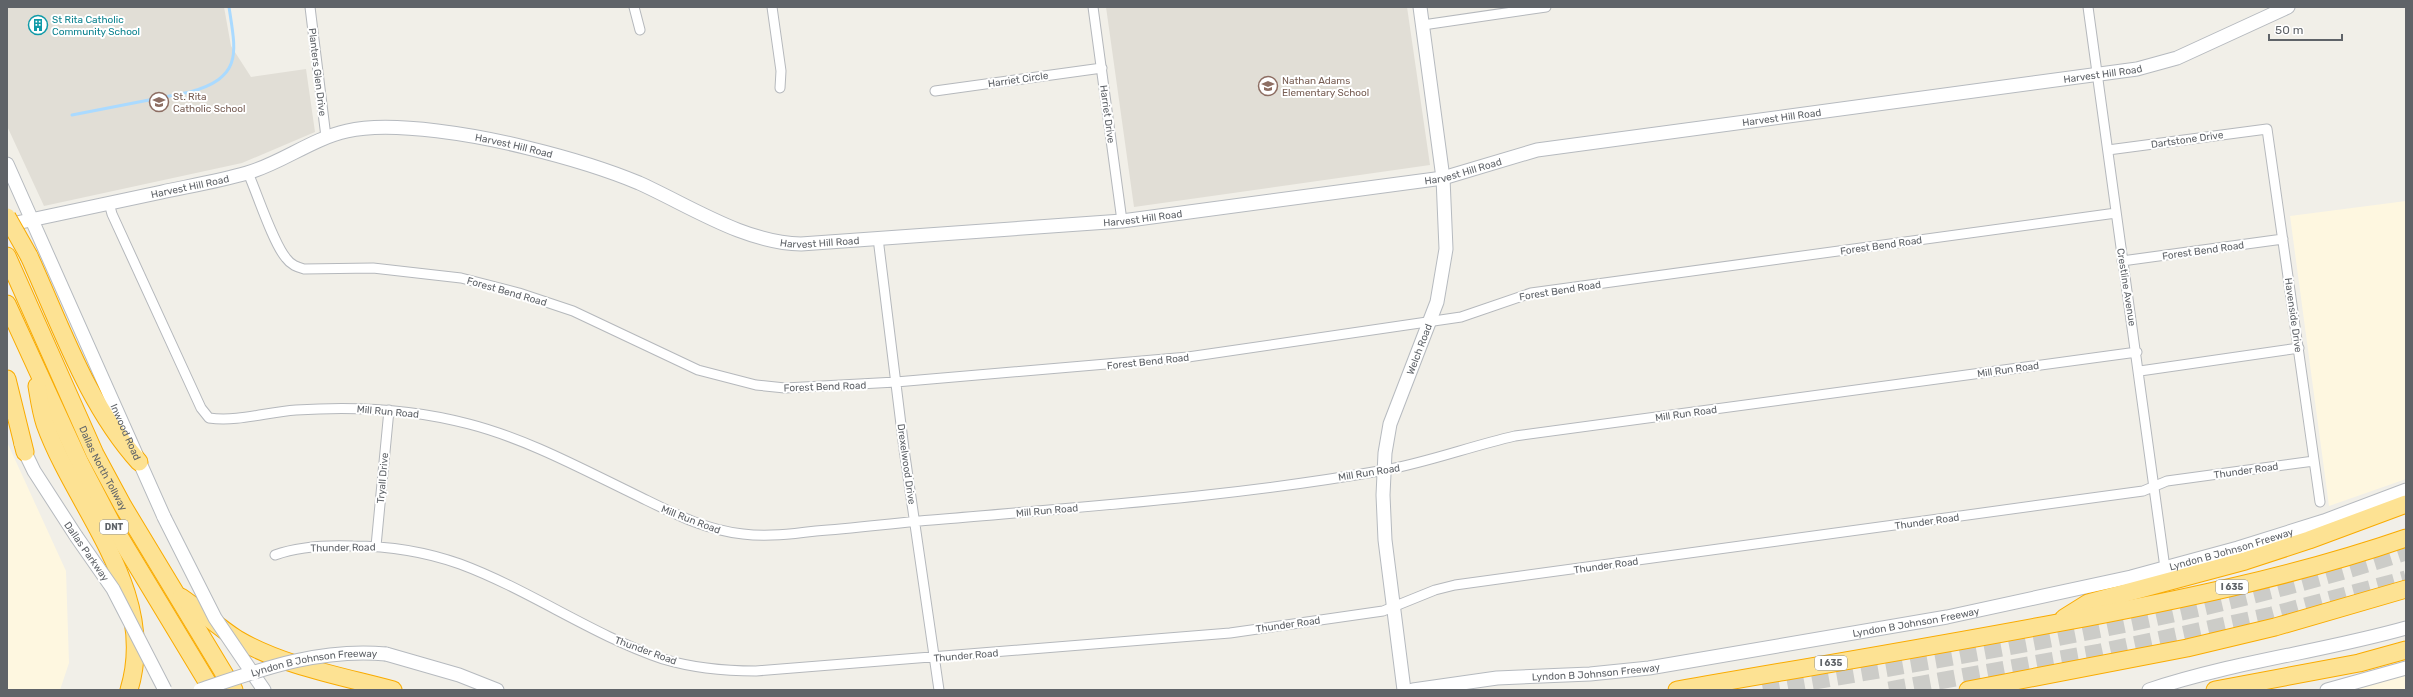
<svg xmlns="http://www.w3.org/2000/svg" width="2413" height="697" font-family="Rubik,sans-serif">
<style>
.commercial{fill:#fef7e0}
.education{fill:#e1ded6}
.lines{fill:none;stroke-linecap:round;stroke-linejoin:round}
.stream{stroke:#aadaff;stroke-width:3}
.highway-tunnel{stroke:#ccccc8;stroke-width:17;stroke-dasharray:17 8;stroke-linecap:butt}
.street-casing{stroke:#b5b8bc;stroke-width:11}
.secondary-casing{stroke:#b6babf;stroke-width:15}
.highway-casing{stroke:#f9ab00;stroke-width:19}
.street{stroke:#fff;stroke-width:9}
.secondary{stroke:#fff;stroke-width:13}
.highway{stroke:#fde293;stroke-width:17}
.secondary-bridge-casing{stroke:#b6babf;stroke-width:15;stroke-linecap:butt}
.highway-bridge-casing{stroke:#f9ab00;stroke-width:19;stroke-linecap:butt}
.secondary-bridge{stroke:#fff;stroke-width:13}
.highway-bridge{stroke:#fde293;stroke-width:17}
.labels{text-anchor:middle;stroke-width:4;stroke-linejoin:round;paint-order:stroke}
.shield{fill:#fff;stroke:#8f9295;stroke-width:1}
.shield-label{font-size:9px;font-weight:bold;fill:#5f6368}
.culture-label{font-size:10px;fill:#0d838f;stroke:#fff;text-anchor:start}
.street-label{font-size:10px;fill:#5f6368;stroke:#fff}
.education-label{font-size:10px;fill:#785e54;stroke:#fff;text-anchor:start}
</style>
<rect width="100%" height="100%" fill="#f1efe8"/>
<path class="commercial" d="M 2406,201 L 2406,479 L 2329,506 L 2290,216 Z
M 7,442 L 66,571 L 69,663 L 60,690 L 7,690 Z
M 2406,673 L 2406,690 L 2339,690 Z"/>
<path class="education" d="M 7,7 L 224,7 L 231,46 L 251,77 L 306,69 L 315,132 L 242,163 L 44,206 L 7,126 Z
M 1106,7 L 1407,7 L 1430,165 L 1134,207 Z"/>
<g class="lines">
<path class="stream" d="M 72,115 L 190,92 C 243,77 236,53 229,7"/>
<path class="highway-tunnel" d="M 1763,690 C 1979,652 2197,619 2406,552
M 1889,690 L 2100,652 L 2185,634 L 2272,615 L 2406,579"/>
<defs>
<path id="street" d="M 310,7 L 326,137
M 634,7 L 640,30
M 772,7 L 781,71 L 780,88
M 1093,7 L 1122,221
M 2088,7 L 2165,568
M 1423,25 L 1546,7
M 935,91 L 1102,68
M 2108,150 L 2267,129 L 2320,502
M 248,173 C 257,193 273,243 286,258 C 291,265 297,267 304,269 L 373,268 L 461,278 L 519,293 L 573,311 L 698,370 L 756,385 L 785,388 L 896,382 L 1188,357 L 1461,317 L 1531,293 L 2116,213
M 109,203 L 112,214 L 201,408 L 209,418 C 238,422 267,412 296,410 C 354,406 413,409 469,424 C 527,439 582,469 636,495 C 671,512 704,530 743,534 C 767,537 792,534 816,531 C 859,528 901,522 944,519 C 1091,506 1239,496 1385,470 C 1429,462 1471,446 1515,436 L 2137,352
M 878,238 L 904,449 L 939,690
M 2122,261 L 2283,239
M 2140,371 L 2299,348
M 376,546 L 389,410
M 275,555 C 300,546 327,545 353,546 C 389,546 426,552 460,564 C 530,590 592,635 663,659 C 693,668 725,671 756,671 L 1230,633 L 1383,611 L 1435,590 L 1455,585 L 2143,491 L 2167,481 L 2314,461"/>
<g id="secondary">
<path id="s1" d="M 7,164 L 164,517"/>
<path id="s2" d="M 7,225 C 59,214 110,203 162,192 C 190,186 219,181 247,173 C 282,163 311,139 347,131 C 393,120 481,136 528,148 C 565,157 603,168 639,183 C 690,206 745,243 801,244 L 1122,221 L 1443,178 L 1537,150 L 2137,69 L 2177,58 L 2288,7"/>
<path d="M 21,444 L 34,471 L 76,536"/>
<path d="M 386,654 L 459,675 L 497,690"/>
<path d="M 253,674 L 264,690"/>
<path id="s3" d="M 1404,690 L 1385,540 L 1383,495 L 1385,453 L 1390,424 L 1437,302 L 1446,249 L 1443,178 L 1420,7"/>
<path id="s4" d="M 1413,690 L 1497,678 L 1590,674 L 1649,668 L 1947,617 L 2131,577 L 2238,548 L 2324,521 L 2406,490"/>
<path d="M 2149,690 C 2232,662 2321,652 2406,628"/>
<path d="M 2327,690 L 2406,668"/>
</g>
<g id="highway">
<path id="s5" d="M 7,256 L 95,454 L 123,506 L 234,690"/>
<path d="M 29,256 C 60,324 88,406 139,462"/>
<path d="M 7,304 L 80,463 L 113,526 L 212,690"/>
<path d="M 7,379 L 25,452"/>
<path d="M 37,386 C 39,398 41,412 45,424 C 76,510 159,592 129,690"/>
<path d="M 181,597 C 200,610 218,627 237,639 C 283,666 341,676 393,690"/>
<path d="M 2064,618 L 2088,603 L 2245,561 L 2309,540 L 2406,504"/>
<path d="M 1677,690 C 1803,668 1930,647 2057,623 C 2174,601 2293,577 2406,538"/>
<path d="M 1968,690 L 2187,648 L 2275,627 L 2406,589"/>
<path d="M 2215,690 L 2359,663 L 2406,650"/>
</g>
</defs>
<use href="#street" class="street-casing"/>
<use href="#secondary" class="secondary-casing"/>
<use href="#highway" class="highway-casing"/>
<use href="#street" class="street"/>
<use href="#secondary" class="secondary"/>
<use href="#highway" class="highway"/>
<defs>
<g id="secondary-bridge">
<path d="M 164,517 L 215,618 L 253,674"/>
<path d="M 76,536 L 113,589 L 165,690"/>
<path id="s6" d="M 200,690 C 262,669 319,648 386,654"/>
</g>
<path id="highway-bridge" d="M 7,217 L 29,256"/>
</defs>
<use href="#secondary-bridge" class="secondary-bridge-casing"/>
<use href="#highway-bridge" class="highway-bridge-casing"/>
<use href="#secondary-bridge" class="secondary-bridge"/>
<use href="#highway-bridge" class="highway-bridge"/>
</g>
<defs>
<symbol id="building-ring" viewBox="-11 -11 22 22"><circle r="9.5" fill="#fff" stroke="#0f9aa8" stroke-width="1.5"/><path d="M-4-6H4V6H1V3H-1V6H-4ZM-2.5-4.3h1.7v1.8h-1.7ZM.8-4.3h1.7v1.8H.8ZM-2.5-1h1.7V.8h-1.7ZM.8-1h1.7V.8H.8Z" fill="#0f9aa8"/></symbol>
<symbol id="school-ring" viewBox="-11 -11 22 22"><circle r="9.5" fill="#fff" stroke="#8d6e63" stroke-width="1.5"/><path d="M0-5L7-2L0 1L-7-2ZM-4 1L0 2.5L4 1V4Q0 6-4 4Z" fill="#8d6e63"/></symbol>
</defs>
<g fill-rule="evenodd">
<use href="#building-ring" x="27" y="14" width="22" height="22"/>
<use href="#school-ring" x="1257" y="75" width="22" height="22"/>
<use href="#school-ring" x="148" y="91" width="22" height="22"/>
</g>
<g class="labels">
<g class="shield">
<rect x="100" y="520" width="28" height="14" rx="3"/>
<rect x="2216" y="580" width="32" height="14" rx="3"/>
<rect x="1815" y="656" width="32" height="14" rx="3"/>
</g>
<g class="shield-label">
<text x="114" y="530">DNT</text>
<text x="2232" y="590">I 635</text>
<text x="1831" y="666">I 635</text>
</g>
<g class="culture-label">
<text x="52" y="23">St Rita Catholic<tspan x="52" dy="12">Community School</tspan></text>
</g>
<g class="street-label">
<text transform="translate(318 72) rotate(83)" y="4">Planters Glen Drive</text>
<text dy="4" stroke="none"><textPath href="#s2" startOffset="2143">Harvest Hill Road</textPath></text>
<text transform="translate(1018 79) rotate(-8)" y="4">Harriet Circle</text>
<text transform="translate(1108 114) rotate(82)" y="4">Harriet Drive</text>
<text dy="4" stroke="none"><textPath href="#s2" startOffset="1819">Harvest Hill Road</textPath></text>
<text transform="translate(2187 139) rotate(-8)" y="4">Dartstone Drive</text>
<text dy="4" stroke="none"><textPath href="#s2" startOffset="523">Harvest Hill Road</textPath></text>
<text dy="4" stroke="none"><textPath href="#s2" startOffset="1495">Harvest Hill Road</textPath></text>
<text dy="4" stroke="none"><textPath href="#s2" startOffset="187">Harvest Hill Road</textPath></text>
<text dy="4" stroke="none"><textPath href="#s2" startOffset="1171">Harvest Hill Road</textPath></text>
<text dy="4" stroke="none"><textPath href="#s2" startOffset="847">Harvest Hill Road</textPath></text>
<text transform="translate(1881 245) rotate(-8)" y="4">Forest Bend Road</text>
<text transform="translate(2203 250) rotate(-8)" y="4">Forest Bend Road</text>
<text transform="translate(2127 287) rotate(81)" y="4">Crestline Avenue</text>
<text transform="translate(1560 290) rotate(-9)" y="4">Forest Bend Road</text>
<text transform="translate(507 291) rotate(16)" y="4">Forest Bend Road</text>
<text transform="translate(2294 315) rotate(82)" y="4">Havenside Drive</text>
<text dy="4" stroke="none"><textPath href="#s3" startOffset="348">Welch Road</textPath></text>
<text transform="translate(1148 361) rotate(-6)" y="4">Forest Bend Road</text>
<text transform="translate(2008 369) rotate(-8)" y="4">Mill Run Road</text>
<text transform="translate(825 386) rotate(-2)" y="4">Forest Bend Road</text>
<text transform="translate(388 411) rotate(5)" y="4">Mill Run Road</text>
<text transform="translate(1686 413) rotate(-8)" y="4">Mill Run Road</text>
<text dy="4" stroke="none"><textPath href="#s1" startOffset="293">Inwood Road</textPath></text>
<text transform="translate(907 464) rotate(82)" y="4">Drexelwood Drive</text>
<text dy="4" stroke="none"><textPath href="#s5" startOffset="233">Dallas North Tollway</textPath></text>
<text transform="translate(2246 470) rotate(-8)" y="4">Thunder Road</text>
<text transform="translate(1369 472) rotate(-9)" y="4">Mill Run Road</text>
<text transform="translate(382 478) rotate(-85)" y="4">Tryall Drive</text>
<text transform="translate(1047 510) rotate(-5)" y="4">Mill Run Road</text>
<text transform="translate(691 519) rotate(21)" y="4">Mill Run Road</text>
<text transform="translate(1927 521) rotate(-8)" y="4">Thunder Road</text>
<text transform="translate(343 547) rotate(-1)" y="4">Thunder Road</text>
<text dy="4" stroke="none"><textPath href="#s4" startOffset="832">Lyndon B Johnson Freeway</textPath></text>
<text transform="translate(87 551) rotate(55)" y="4">Dallas Parkway</text>
<text transform="translate(1606 565) rotate(-8)" y="4">Thunder Road</text>
<text dy="4" stroke="none"><textPath href="#s4" startOffset="508">Lyndon B Johnson Freeway</textPath></text>
<text transform="translate(1288 624) rotate(-8)" y="4">Thunder Road</text>
<text transform="translate(646 650) rotate(20)" y="4">Thunder Road</text>
<text transform="translate(966 655) rotate(-5)" y="4">Thunder Road</text>
<text dy="4" stroke="none"><textPath href="#s6" startOffset="118">Lyndon B Johnson Freeway</textPath></text>
<text dy="4" stroke="none"><textPath href="#s4" startOffset="184">Lyndon B Johnson Freeway</textPath></text>
</g>
<g class="education-label">
<text x="1282" y="84">Nathan Adams<tspan x="1282" dy="12">Elementary School</tspan></text>
<text x="173" y="100">St. Rita<tspan x="173" dy="12">Catholic School</tspan></text>
</g>
</g>
<rect width="2413" height="697" fill="none" stroke="#5f6368" stroke-width="16"/>
<path d="M2269 34v6h73v-6" fill="none" stroke="#5f6368" stroke-width="2"/>
<text x="2275" y="34" font-size="12" fill="#5f6368" stroke="#ffffff" stroke-width="3" paint-order="stroke">50 m</text>
</svg>
